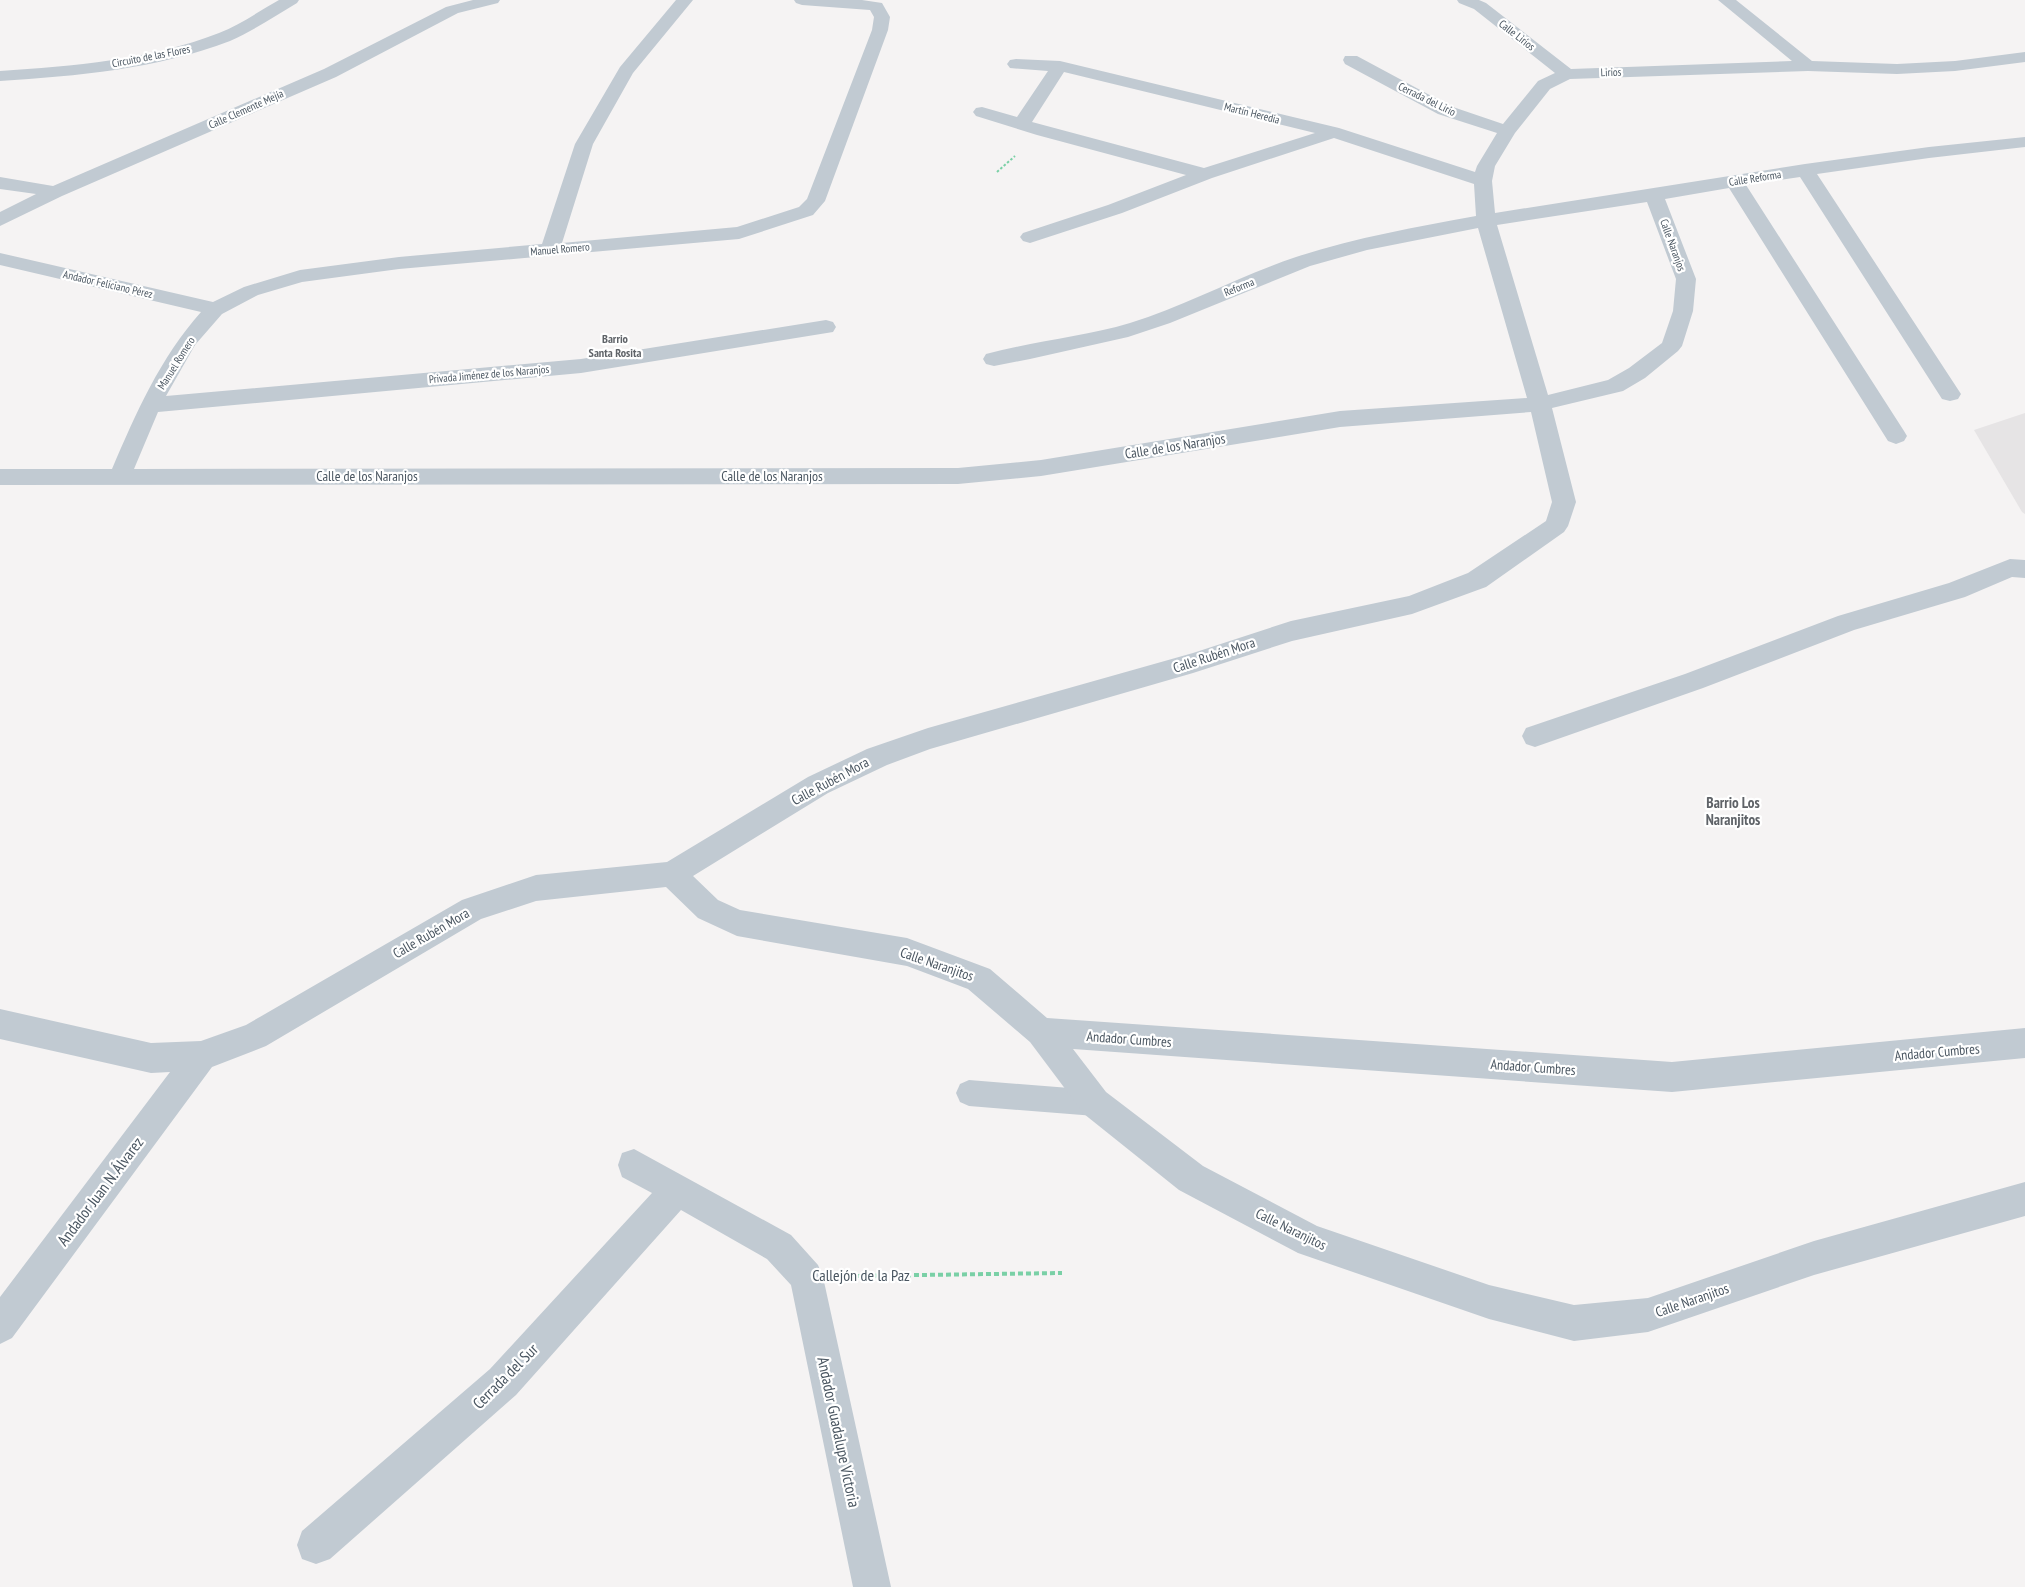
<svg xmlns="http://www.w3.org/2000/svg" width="2025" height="1587" font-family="'PT Sans Narrow',sans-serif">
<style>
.education{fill:#e6e4e5}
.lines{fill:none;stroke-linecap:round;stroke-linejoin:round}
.path-far1{stroke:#7ad0a6;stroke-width:2;stroke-dasharray:2.5 2;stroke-linecap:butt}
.path{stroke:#7ad0a6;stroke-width:4;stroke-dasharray:5 3;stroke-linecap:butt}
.service{fill:#c1cad2;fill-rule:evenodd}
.minor{fill:#c1cad2;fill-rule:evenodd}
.labels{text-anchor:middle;stroke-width:4.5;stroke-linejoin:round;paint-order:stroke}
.far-street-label{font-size:11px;fill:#4a5661;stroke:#fff}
.far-neighbourhood-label{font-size:12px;font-weight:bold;fill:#5f6368;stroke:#fff}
.street-label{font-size:14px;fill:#4a5661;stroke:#fff}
.neighbourhood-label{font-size:15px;font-weight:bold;fill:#5f6368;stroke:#fff}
.near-street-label{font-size:16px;fill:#4a5661;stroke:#fff}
</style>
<rect width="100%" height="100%" fill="#f5f3f3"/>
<path class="education" d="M 2025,413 L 2025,514 L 2022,512 L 1974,430 Z"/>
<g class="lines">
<path class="path-far1" d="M 997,172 L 1015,156"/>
<path class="path" d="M 850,1276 L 1062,1273"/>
<path class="service" d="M 969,1080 L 1095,1090 L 1104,1094 L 1108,1103 L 1104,1112 L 1095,1116 L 969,1106 L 960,1102 L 956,1093 L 960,1084 Z"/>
<path class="minor" d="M 279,0 L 299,0 L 297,3 C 275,16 253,31 230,41 C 157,69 77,76 0,81 L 0,71 C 73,66 150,60 219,33 C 240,25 259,11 279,0 Z
M 473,0 L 500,0 L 498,3 L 458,13 L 336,77 L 62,196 L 0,226 L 0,212 L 36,194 L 0,189 L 0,177 L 53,186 L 324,69 L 446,7 Z
M 676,0 L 693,0 L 633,73 L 593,144 L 562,243 L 737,227 L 799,207 L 807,199 L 872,30 L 874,17 L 870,10 L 802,5 L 796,3 L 794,0 L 862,0 L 882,3 L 890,17 L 888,30 L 825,201 L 813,215 L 739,239 L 399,269 L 302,282 L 258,295 L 222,314 L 195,345 L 166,396 L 581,359 L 826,320 L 833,322 L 836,327 L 833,332 L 581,373 L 158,412 L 134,469 L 958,468 L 1041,460 L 1340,411 L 1527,398 L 1478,228 L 1367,250 L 1310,266 L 1170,323 L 1128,337 L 1030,359 L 994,366 L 986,364 L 983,359 L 986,354 C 1034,341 1083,337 1130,323 C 1187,305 1239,276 1296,257 C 1354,238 1416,227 1476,216 L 1474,184 L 1334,138 L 1212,178 L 1122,213 L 1030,243 L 1023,241 L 1020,237 L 1023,233 L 1108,205 L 1186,175 L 1037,135 L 976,116 L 973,112 L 976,108 L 982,107 L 1017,117 L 1048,71 L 1010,68 L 1007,64 L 1010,60 L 1016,59 L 1060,61 L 1339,128 L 1475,172 L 1477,166 L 1497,133 L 1438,114 L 1345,64 L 1343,60 L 1345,56 L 1357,56 L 1450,106 L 1503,124 L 1538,81 L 1555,73 L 1474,9 L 1459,3 L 1457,0 L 1479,0 L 1486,3 L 1571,69 L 1792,61 L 1718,0 L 1736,0 L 1812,61 L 1897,64 L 1955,61 L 2025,52 L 2025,62 L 1955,71 L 1897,74 L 1808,71 L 1570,79 L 1550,89 L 1515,133 L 1495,166 L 1492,181 L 1495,213 L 1805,164 L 1929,147 L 2025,137 L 2025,147 L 1929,158 L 1817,174 L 1961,394 L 1958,399 L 1950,401 L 1942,399 L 1800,177 L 1746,185 L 1904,431 L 1907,436 L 1904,441 L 1896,444 L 1888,441 L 1729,188 L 1665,199 L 1696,279 L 1693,311 L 1682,346 L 1678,351 L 1645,378 L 1623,391 L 1552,408 L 1576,502 L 1568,526 L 1564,532 L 1486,587 L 1412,614 L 1292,641 L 1193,673 L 930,749 L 887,765 L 828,793 L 693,876 L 718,900 L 740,910 L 907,938 L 990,969 L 1047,1018 L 1672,1062 L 2025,1028 L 2025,1058 L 1672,1092 L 1073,1049 L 1106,1092 L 1203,1166 L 1317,1226 L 1489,1285 L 1574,1305 L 1648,1298 L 1814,1241 L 2025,1182 L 2025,1216 L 1814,1275 L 1648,1332 L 1574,1341 L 1489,1319 L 1298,1253 L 1179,1190 L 1084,1114 L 1030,1042 L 968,989 L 907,966 L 737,936 L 698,918 L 666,887 L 536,901 L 481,919 L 266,1046 L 212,1067 L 12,1338 L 0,1344 L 0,1297 L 170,1072 L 151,1073 L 0,1039 L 0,1009 L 151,1043 L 201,1041 L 246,1025 L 462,900 L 536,875 L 667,862 L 808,777 L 867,749 L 928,728 L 1193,653 L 1291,621 L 1409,596 L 1468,573 L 1546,521 L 1552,502 L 1531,412 L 1340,427 L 1041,476 L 958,484 L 0,485 L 0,469 L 112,469 C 136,413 160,358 201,312 L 0,265 L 0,253 L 213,302 L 244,287 L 300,270 L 399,257 L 542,244 L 575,144 L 620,67 ZM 1064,72 L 1315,133 L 1204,168 L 1032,122 ZM 1647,202 L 1676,279 L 1673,311 L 1662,343 L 1629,368 L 1608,380 L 1548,395 L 1497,225 Z
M 2010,559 L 2025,560 L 2025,578 L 2012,577 L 1965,597 L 1854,630 L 1703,688 L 1535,747 L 1526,744 L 1522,736 L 1526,728 L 1685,674 L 1838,616 L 1949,583 Z
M 634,1149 L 791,1235 L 818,1265 L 823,1277 L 891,1587 L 853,1587 L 791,1285 L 767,1259 L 681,1210 L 516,1395 L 330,1559 L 316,1564 L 302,1559 L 297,1545 L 302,1531 L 490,1369 L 652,1193 L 622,1177 L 618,1165 L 622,1153 Z"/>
</g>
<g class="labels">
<g class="far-street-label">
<text transform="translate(1517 35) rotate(38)" y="4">Calle Lirios</text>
<text transform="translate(151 56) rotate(-11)" y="4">Circuito de las Flores</text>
<text transform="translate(1611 72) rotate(-2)" y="4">Lirios</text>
<text transform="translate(1427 99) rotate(26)" y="4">Cerrada del Lirio</text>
<text transform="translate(246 109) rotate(-24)" y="4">Calle Clemente Mejía</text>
<text transform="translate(1252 113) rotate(14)" y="4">Martín Heredia</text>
<text transform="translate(1755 178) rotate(-9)" y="4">Calle Reforma</text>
<text transform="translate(1673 245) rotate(70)" y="4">Calle Naranjos</text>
<text transform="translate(560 249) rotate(-5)" y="4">Manuel Romero</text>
<text transform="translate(108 284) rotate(13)" y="4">Andador Feliciano Pérez</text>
<text transform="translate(1239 287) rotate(-22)" y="4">Reforma</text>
<text transform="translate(176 363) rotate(-58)" y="4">Manuel Romero</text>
<text transform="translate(489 374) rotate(-5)" y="4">Privada Jiménez de los Naranjos</text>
</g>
<g class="far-neighbourhood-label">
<text x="615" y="343">Barrio<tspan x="615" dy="14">Santa Rosita</tspan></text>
</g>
<g class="street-label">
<text transform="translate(1175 446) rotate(-9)" y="5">Calle de los Naranjos</text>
<text x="367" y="481">Calle de los Naranjos</text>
<text x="772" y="481">Calle de los Naranjos</text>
<text transform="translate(1214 655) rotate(-18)" y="5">Calle Rubén Mora</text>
<text transform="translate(830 781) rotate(-28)" y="5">Calle Rubén Mora</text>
<text transform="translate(431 933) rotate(-30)" y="5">Calle Rubén Mora</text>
<text transform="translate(937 964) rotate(19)" y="5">Calle Naranjitos</text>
<text transform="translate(1129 1039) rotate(4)" y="5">Andador Cumbres</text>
<text transform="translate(1937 1052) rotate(-5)" y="5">Andador Cumbres</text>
<text transform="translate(1533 1067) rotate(4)" y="5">Andador Cumbres</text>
<text transform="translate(1291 1229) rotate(26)" y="5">Calle Naranjitos</text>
<text transform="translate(1692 1300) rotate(-19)" y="5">Calle Naranjitos</text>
</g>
<g class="neighbourhood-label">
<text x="1733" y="808">Barrio Los<tspan x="1733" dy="17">Naranjitos</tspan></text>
</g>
<g class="near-street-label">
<text transform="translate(100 1191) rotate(-53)" y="6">Andador Juan N. Álvarez</text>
<text x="861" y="1281">Callejón de la Paz</text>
<text transform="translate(505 1376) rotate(-45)" y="6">Cerrada del Sur</text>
<text transform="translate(839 1432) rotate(78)" y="6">Andador Guadalupe Victoria</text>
</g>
</g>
</svg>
